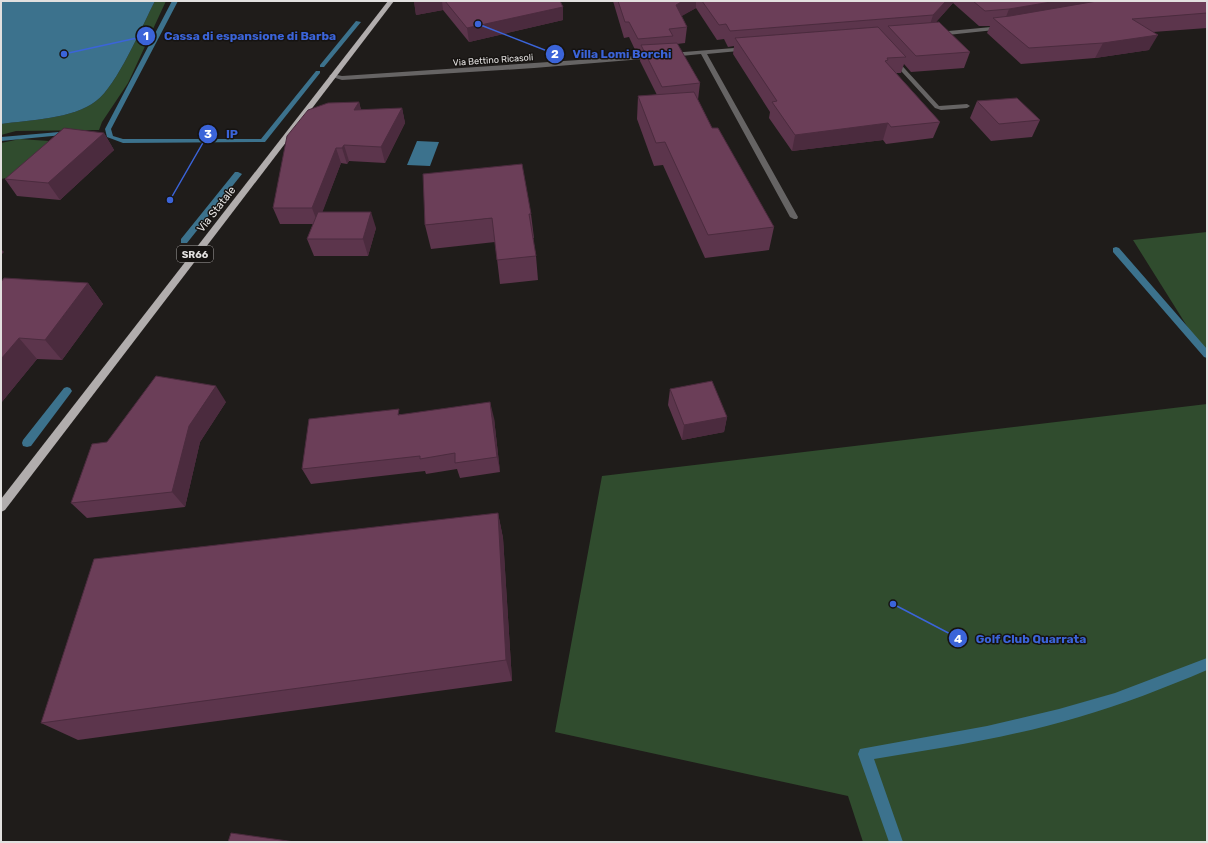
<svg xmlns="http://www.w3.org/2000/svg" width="1208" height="843" font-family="Rubik,sans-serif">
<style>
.green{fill:#304c2e}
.water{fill:#3c728d}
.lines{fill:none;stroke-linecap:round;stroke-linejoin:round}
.stream{fill:#3c728d;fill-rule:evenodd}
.minor{fill:#666464;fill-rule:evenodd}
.major{fill:#b1adad;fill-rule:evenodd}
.wall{fill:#5c354c}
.shaded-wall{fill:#4b2b3e}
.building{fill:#6b3e58;stroke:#4b2b3e}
.labels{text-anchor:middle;stroke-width:3;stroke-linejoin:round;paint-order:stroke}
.far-street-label{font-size:9px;fill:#e2e0df;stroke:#161311}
.shield{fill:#161311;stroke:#a5a2a1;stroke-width:1}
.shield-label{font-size:10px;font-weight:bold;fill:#e2e0df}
.street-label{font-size:11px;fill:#e2e0df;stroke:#161311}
.leader{fill:none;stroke:#3b64d9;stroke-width:1.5}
.callout-dot{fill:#3b64d9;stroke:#161311;stroke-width:1.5}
.mark-label{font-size:12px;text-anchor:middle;font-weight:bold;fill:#fff}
.callout-label{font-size:12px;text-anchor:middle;font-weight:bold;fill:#3b64d9;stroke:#161311;stroke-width:3;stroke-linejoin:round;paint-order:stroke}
</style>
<rect width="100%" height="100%" fill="#1f1c1a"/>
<path class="green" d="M 155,1 L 166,1 L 128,83 L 102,122 L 99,130 L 16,131 L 1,135 L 1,124 C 29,120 73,119 96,101 C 117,86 142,26 155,1 Z
M 20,139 L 49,141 L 11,177 L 1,179 L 1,143 Z
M 1207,232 L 1207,358 L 1133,240 Z
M 1207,404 L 1207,842 L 863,842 L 848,796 L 555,732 L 602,476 Z"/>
<path class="water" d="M 1,1 L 155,1 C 142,26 117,86 96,101 C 73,119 29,120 1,124 Z
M 417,141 L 439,142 L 430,166 L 407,165 Z"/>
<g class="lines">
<path class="stream" d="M 172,1 L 178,1 L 111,129 L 113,136 L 123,139 L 261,139 L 316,71 L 320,71 L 320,73 L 265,142 L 123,143 L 107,137 L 105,129 Z
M 356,21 L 361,22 L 324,67 L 320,67 L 320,65 Z
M 71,131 L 74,133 L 73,134 L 1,141 L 1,137 Z
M 235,172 L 238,172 L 242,174 L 187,243 L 181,243 L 181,239 Z
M 1116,247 L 1119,248 L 1207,349 L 1207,358 L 1204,357 L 1113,252 L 1113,248 Z
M 67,387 L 70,388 L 72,391 L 70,394 L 31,446 L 27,447 L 23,446 L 22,443 L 23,440 L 64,388 Z
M 1207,658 L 1207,670 C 1165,688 1123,704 1079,717 C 1012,737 943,748 874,759 L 903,842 L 889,842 L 858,754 L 860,749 L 987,726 L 1059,709 L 1115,693 Z"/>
<path class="minor" d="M 1002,26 L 1004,27 L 1004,29 L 938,36 L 935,34 L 938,32 Z
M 747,47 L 750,49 L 749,50 L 707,54 L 798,217 L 797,219 L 794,219 L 790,217 L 701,54 L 671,57 L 668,55 L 671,53 Z
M 653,55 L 656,57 L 655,58 L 534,68 L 342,80 L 329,76 L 332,74 L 342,76 Z
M 891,58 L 895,58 L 939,106 L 967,104 L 970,106 L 967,108 L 941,110 L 935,108 L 891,60 Z"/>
<path class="major" d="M 388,1 L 394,1 L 5,510 L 1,512 L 1,499 Z"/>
</g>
<path class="wall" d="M 414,1 L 560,1 L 563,7 L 563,20 L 469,42 L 443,10 L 416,15 Z
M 613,1 L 1207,1 L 1207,28 L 1153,32 L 1149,50 L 1095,58 L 1021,64 L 987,33 L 990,26 L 979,26 L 953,3 L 936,22 L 970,52 L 964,68 L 911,72 L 904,64 L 901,73 L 896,73 L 940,122 L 933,138 L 886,144 L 883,140 L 792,151 L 769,118 L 770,112 L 733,54 L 734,46 L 728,47 L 724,39 L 717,40 L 696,8 L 681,16 L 687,27 L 685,43 L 677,44 L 700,83 L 698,100 L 712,128 L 774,227 L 769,250 L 705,258 L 663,165 L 654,166 L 637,119 L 638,96 L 657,95 L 640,61 L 641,54 L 637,54 L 629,37 L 624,38 Z
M 977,101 L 1040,120 L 1032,137 L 991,141 L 970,118 Z
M 359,102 L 361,110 L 402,108 L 405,123 L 385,163 L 349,161 L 347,164 L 341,163 L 322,212 L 376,228 L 368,256 L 314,256 L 307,239 L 313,224 L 280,224 L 273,208 Z
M 104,133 L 114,150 L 60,200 L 17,196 L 5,179 Z
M 531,214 L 534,238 L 533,238 L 536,256 L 538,280 L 500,284 L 495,242 L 431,249 L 425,225 Z
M 1,282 L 88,283 L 103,304 L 62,360 L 37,359 L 1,403 Z
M 670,389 L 727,417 L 724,432 L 682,440 L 668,405 Z
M 226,402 L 200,442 L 185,507 L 87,518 L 71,503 L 107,442 Z
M 400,414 L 494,418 L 500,472 L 460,478 L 457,469 L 426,474 L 425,471 L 311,484 L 302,469 Z
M 498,513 L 503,538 L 512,681 L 78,740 L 41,723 Z"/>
<path class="shaded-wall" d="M 414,1 L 442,1 L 443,10 L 416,15 Z
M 683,1 L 696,1 L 696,8 L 675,20 L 676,5 Z
M 946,1 L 954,1 L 953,3 L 928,31 L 933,15 Z
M 1057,1 L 1122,1 L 1003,25 L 1009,9 Z
M 563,7 L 563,20 L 469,42 L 467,28 Z
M 1158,35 L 1149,50 L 1095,58 L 1103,43 Z
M 359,102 L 363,118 L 354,110 Z
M 402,108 L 405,123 L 385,163 L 381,147 Z
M 888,123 L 883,140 L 792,151 L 795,135 Z
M 104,133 L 114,150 L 60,200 L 48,183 Z
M 344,145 L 349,161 L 347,164 L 342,148 Z
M 336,148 L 341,163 L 318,224 L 312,208 Z
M 371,212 L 376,228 L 368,256 L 363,239 Z
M 1,249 L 4,252 L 1,255 Z
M 88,283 L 103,304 L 62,360 L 45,340 Z
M 19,338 L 37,359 L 1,403 L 1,359 Z
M 216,386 L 226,402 L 200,442 L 185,507 L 172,492 L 189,426 Z
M 490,402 L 494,418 L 500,472 L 497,457 Z
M 727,417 L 724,432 L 682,440 L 684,425 Z
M 498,513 L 503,538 L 512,681 L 506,660 Z"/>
<path class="building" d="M 445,1 L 560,1 L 563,7 L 467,28 Z
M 618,1 L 683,1 L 676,5 L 687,27 L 669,29 L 673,36 L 638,39 L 629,22 L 625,22 Z
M 702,1 L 946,1 L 933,15 L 730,31 L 726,24 L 719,25 Z
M 973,1 L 1057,1 L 1009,9 L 985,11 Z
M 1097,1 L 1207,1 L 1207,13 L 1132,19 L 1158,35 L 1103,43 L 1029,48 L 993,18 L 1010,16 Z
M 939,22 L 970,52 L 916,56 L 888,26 Z
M 878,27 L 906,57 L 887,58 L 888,60 L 885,61 L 940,122 L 891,127 L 888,123 L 795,135 L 772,102 L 777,101 L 735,38 Z
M 677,43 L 700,83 L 662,87 L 641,45 Z
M 694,92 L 712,128 L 718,128 L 774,227 L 708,235 L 665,142 L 656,143 L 638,96 Z
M 1017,98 L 1040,120 L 999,124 L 977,101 Z
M 359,102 L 354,110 L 402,108 L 381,147 L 344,145 L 342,148 L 336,148 L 312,208 L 273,208 L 287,136 L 308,110 L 328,103 Z
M 64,128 L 104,133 L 48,183 L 5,179 Z
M 522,164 L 531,214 L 529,214 L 536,256 L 497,260 L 492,218 L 425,225 L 423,174 Z
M 318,212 L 371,212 L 363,239 L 307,239 Z
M 4,278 L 88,283 L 45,340 L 19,338 L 1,359 L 1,282 Z
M 156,376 L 216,386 L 189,426 L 172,492 L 71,503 L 92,444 L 107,442 Z
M 712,381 L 727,417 L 684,425 L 670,389 Z
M 490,402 L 497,457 L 455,463 L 455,453 L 420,459 L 420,456 L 302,469 L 309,419 L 399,409 L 398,415 Z
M 498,513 L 506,660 L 41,723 L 94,559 Z
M 231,833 L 295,842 L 228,842 Z"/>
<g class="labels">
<g class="far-street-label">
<text transform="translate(493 60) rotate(-4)" y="3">Via Bettino Ricasoli</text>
</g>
<rect class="shield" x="177" y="246" width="36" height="16" rx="3"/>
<g class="shield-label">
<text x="195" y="258">SR66</text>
</g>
<g class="street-label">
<text transform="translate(216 209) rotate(-52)" y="4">Via Statale</text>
</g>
</g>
<path class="leader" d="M64 54L146 36M478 24L555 54M170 200L208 134M893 604L958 638"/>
<g class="callout-dot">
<circle cx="64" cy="54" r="4"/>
<circle cx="478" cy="24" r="4"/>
<circle cx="170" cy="200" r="4"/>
<circle cx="893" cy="604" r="4"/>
<circle cx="146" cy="36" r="10"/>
<circle cx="555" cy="54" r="10"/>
<circle cx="208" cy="134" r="10"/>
<circle cx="958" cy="638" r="10"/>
</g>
<g class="mark-label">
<text x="146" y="40">1</text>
<text x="555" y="58">2</text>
<text x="208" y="138">3</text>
<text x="958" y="643">4</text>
</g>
<g class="callout-label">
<text x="250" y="40">Cassa di espansione di Barba</text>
<text x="622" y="58">Villa Lomi Borchi</text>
<text x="232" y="138">IP</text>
<text x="1031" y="643">Golf Club Quarrata</text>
</g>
<rect width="1208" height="843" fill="none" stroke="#e2e0df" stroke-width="4"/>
</svg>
